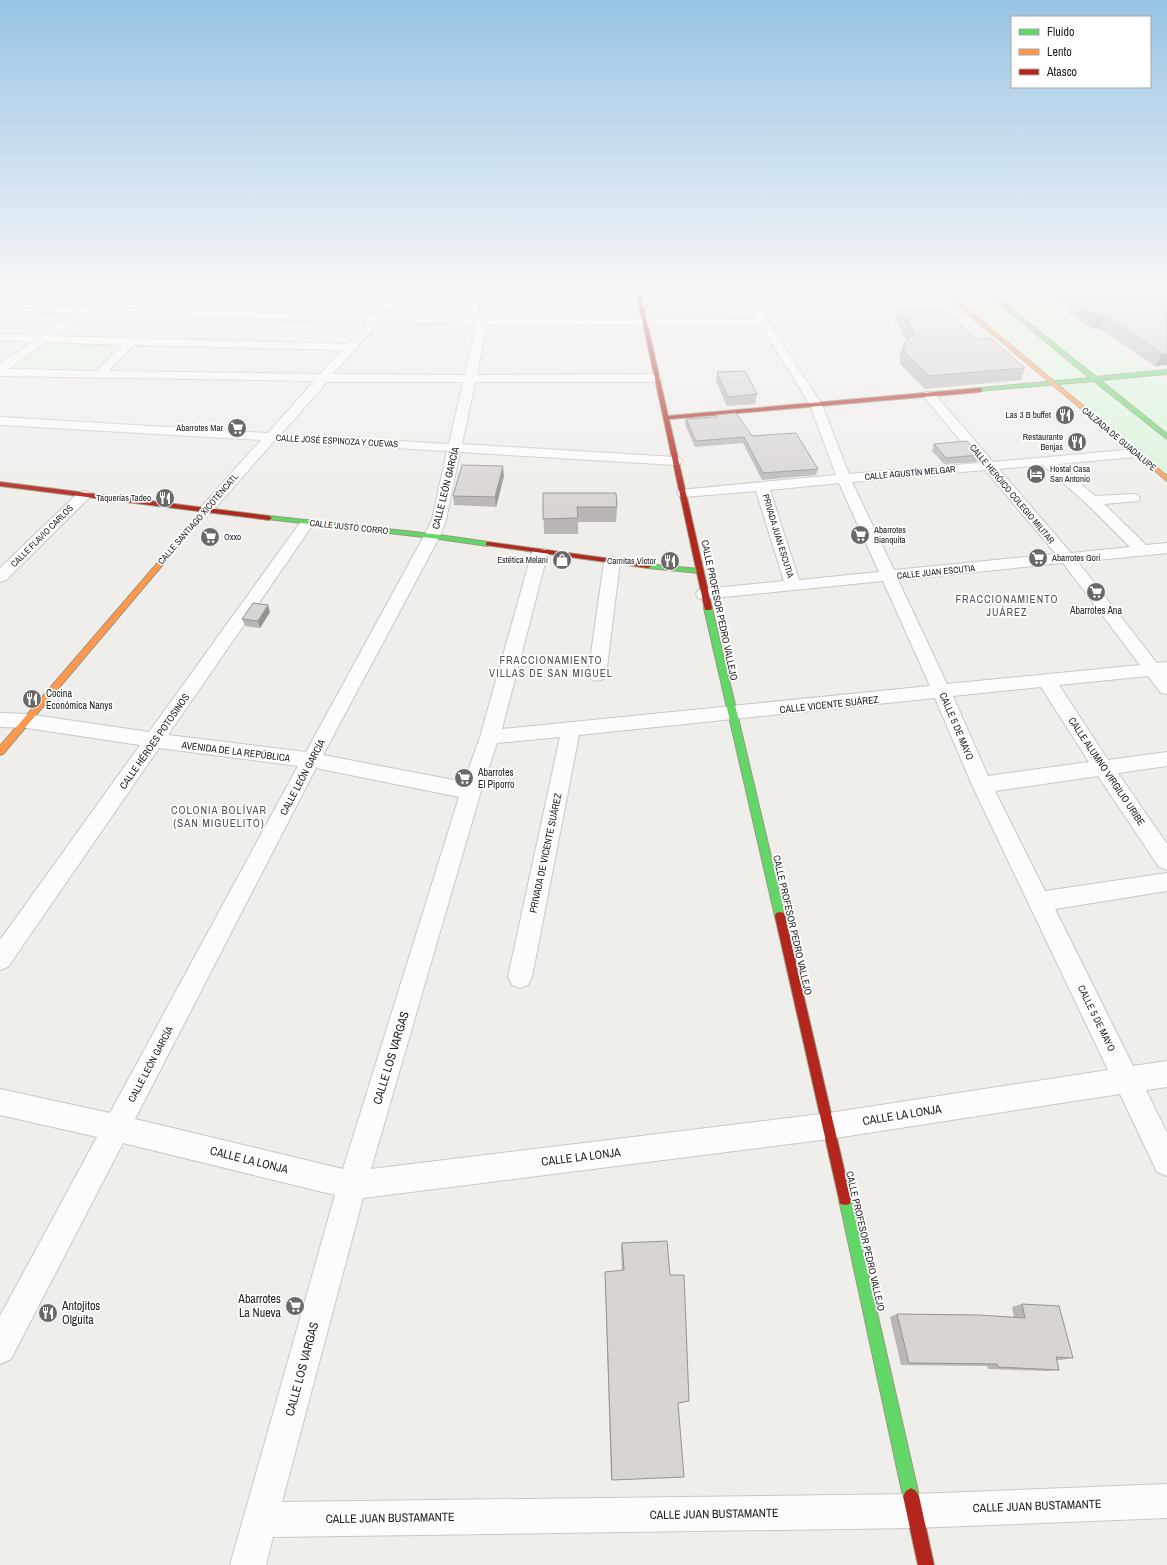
<svg xmlns="http://www.w3.org/2000/svg" width="1167" height="1565" font-family="'Archivo Narrow',sans-serif">
<style>
.park{fill:#daf5da}
.lines{fill:none;stroke-linecap:round;stroke-linejoin:round}
.street-casing{stroke:#c9c8c7;stroke-width:2}
.fast-casing{stroke:#999a82;stroke-width:2}
.slow-casing{stroke:#999a82;stroke-width:2}
.jam-casing{stroke:#999a82;stroke-width:2}
.street{fill:#fdfcfc;fill-rule:evenodd}
.fast{fill:#63d668;fill-rule:evenodd}
.slow{fill:#ff974d;fill-rule:evenodd}
.jam{fill:#b3261e;fill-rule:evenodd}
.wall{fill:#b9b6b5}
.shaded-wall{fill:#969493}
.building{fill:#d7d4d2;stroke:#969493}
.labels{text-anchor:middle;stroke-width:3.5;stroke-linejoin:round;paint-order:stroke}
.far-poi-label{font-size:9px;fill:#222;stroke:#fff;text-anchor:end}
.far-street-label{font-size:9px;fill:#222;stroke:#fff}
.street-label{font-size:10px;fill:#222;stroke:#fff}
.poi-label{font-size:10px;fill:#222;stroke:#fff;text-anchor:start}
.neighbourhood-label{font-size:11px;letter-spacing:1px;fill:#555;stroke:#fff}
.near-street-label{font-size:12px;fill:#222;stroke:#fff}
.near-poi-label{font-size:12px;fill:#222;stroke:#fff;text-anchor:end}
</style>
<rect width="100%" height="100%" fill="#f0eeeb"/>
<path class="park" d="M 950,291 L 1033,291 L 1167,382 L 1167,474 Z
M 53,342 L 120,345 L 93,370 L 13,369 L 15,364 Z"/>
<g class="lines">
<defs>
<path id="street" d="M 17,291 L 29,291 L 11,304 L 83,307 L 106,291 L 118,291 L 96,308 L 374,315 L 389,298 L 258,294 L 253,291 L 406,291 L 385,316 L 478,317 L 484,291 L 494,291 L 489,317 L 757,320 L 742,291 L 752,291 L 769,323 L 822,405 L 849,474 L 979,463 L 925,398 L 923,395 L 925,392 L 933,392 L 993,462 L 1135,449 L 1140,450 L 1142,453 L 1140,456 L 1135,457 L 1058,464 L 1095,496 L 1133,494 L 1138,495 L 1140,498 L 1138,501 L 1104,504 L 1146,545 L 1167,543 L 1167,553 L 1078,562 L 1157,663 L 1167,662 L 1167,694 L 1161,693 L 1148,676 L 1059,685 L 1108,760 L 1167,752 L 1167,766 L 1118,773 L 1167,844 L 1167,870 L 1159,867 L 1098,776 L 995,791 L 1045,891 L 1167,873 L 1167,891 L 1055,909 L 1133,1066 L 1167,1061 L 1167,1087 L 1146,1090 L 1167,1133 L 1167,1176 L 1157,1172 L 1120,1094 L 829,1139 L 363,1198 L 282,1502 L 915,1494 L 1167,1484 L 1167,1518 L 915,1528 L 273,1537 L 266,1565 L 230,1565 L 335,1195 L 123,1143 L 11,1359 L 0,1364 L 0,1316 L 97,1137 L 0,1115 L 0,1089 L 110,1113 L 298,766 L 159,748 L 8,967 L 0,970 L 0,940 L 140,745 L 27,728 L 0,727 L 0,713 L 27,714 L 149,732 L 302,520 L 312,520 L 314,523 L 168,735 L 306,752 L 424,536 L 432,520 L 447,451 L 274,441 L 211,513 L 201,513 L 199,510 L 201,507 L 261,440 L 0,425 L 0,417 L 268,433 L 314,381 L 0,376 L 0,364 L 32,342 L 0,340 L 0,334 L 42,335 L 74,313 L 0,310 L 0,302 ZM 87,314 L 368,322 L 348,344 L 55,336 ZM 379,322 L 476,324 L 465,375 L 333,374 ZM 487,324 L 761,326 L 810,405 L 836,475 L 679,490 L 677,493 L 679,496 L 684,497 L 756,491 L 784,581 L 704,589 L 698,590 L 696,594 L 698,598 L 704,599 L 883,581 L 930,686 L 502,729 L 548,552 L 545,549 L 535,549 L 532,552 L 480,737 L 464,782 L 323,755 L 440,536 L 446,520 L 460,452 L 675,465 L 680,464 L 682,461 L 680,458 L 675,457 L 462,444 L 475,382 L 656,382 L 662,378 L 656,374 L 477,375 ZM 46,342 L 122,345 L 96,371 L 8,369 ZM 134,345 L 342,350 L 320,374 L 109,371 ZM 327,382 L 463,382 L 449,444 L 281,434 ZM 1043,465 L 1087,504 L 1130,547 L 1071,553 L 999,469 ZM 985,470 L 1056,554 L 894,570 L 852,482 ZM 839,483 L 879,572 L 799,580 L 770,490 ZM 1063,563 L 1140,665 L 947,684 L 898,580 ZM 1041,687 L 1089,762 L 988,776 L 953,696 ZM 935,698 L 972,785 L 1108,1070 L 829,1113 L 371,1169 L 481,791 L 497,743 L 560,737 L 508,977 L 512,985 L 520,988 L 528,985 L 532,977 L 579,735 ZM 316,768 L 459,797 L 343,1169 L 135,1119 Z
M 84,491 L 89,492 L 91,495 L 89,498 L 6,580 L 0,582 L 0,568 L 79,492 Z
M 612,557 L 618,559 L 620,562 L 606,675 L 603,679 L 597,681 L 591,679 L 588,675 L 604,562 L 606,559 Z"/>
<path id="fast" d="M 984,291 L 989,291 L 1096,377 L 1167,370 L 1167,374 L 1100,380 L 1167,434 L 1167,439 L 1094,381 L 978,391 L 978,389 L 980,388 L 1090,378 Z
M 269,516 L 432,534 L 488,542 L 491,544 L 488,546 L 432,538 L 267,519 L 266,518 Z
M 646,564 L 699,569 L 703,571 L 699,573 L 648,568 L 644,566 Z
M 705,606 L 711,606 L 712,608 L 785,916 L 784,919 L 780,920 L 776,919 L 775,916 L 704,608 Z
M 845,1193 L 850,1194 L 851,1199 L 919,1496 L 916,1501 L 911,1504 L 906,1501 L 903,1496 L 839,1199 L 840,1194 Z"/>
<path id="slow" d="M 941,291 L 946,291 L 1167,476 L 1167,481 Z
M 206,508 L 208,509 L 208,511 L 3,754 L 0,755 L 0,746 L 204,509 Z"/>
<path id="jam" d="M 636,291 L 640,291 L 668,416 L 980,388 L 983,390 L 980,392 L 669,419 L 712,608 L 711,610 L 705,610 Z
M 0,482 L 269,516 L 272,518 L 269,520 L 0,486 Z
M 488,542 L 648,564 L 652,566 L 648,568 L 486,545 L 486,543 Z
M 780,912 L 784,913 L 785,916 L 851,1199 L 850,1204 L 845,1205 L 840,1204 L 839,1199 L 775,916 L 776,913 Z
M 911,1488 L 916,1491 L 919,1496 L 934,1565 L 918,1565 L 903,1496 L 906,1491 Z"/>
</defs>
<use href="#street" class="street-casing"/>
<use href="#fast" class="fast-casing"/>
<use href="#slow" class="slow-casing"/>
<use href="#jam" class="jam-casing"/>
<use href="#street" class="street"/>
<use href="#fast" class="fast"/>
<use href="#slow" class="slow"/>
<use href="#jam" class="jam"/>
</g>
<path class="wall" d="M 1046,291 L 1167,291 L 1167,365 L 1155,366 L 1099,328 L 1092,329 L 1070,313 L 1072,309 Z
M 898,310 L 976,339 L 1025,368 L 1021,380 L 925,389 L 900,364 L 900,355 L 904,343 L 907,340 L 902,334 L 903,330 L 895,322 Z
M 717,372 L 757,394 L 755,404 L 727,406 L 716,382 Z
M 716,415 L 752,436 L 818,469 L 816,475 L 762,480 L 743,443 L 695,447 L 685,425 L 686,419 L 716,417 Z
M 934,444 L 979,455 L 976,462 L 944,464 L 932,451 Z
M 504,476 L 496,507 L 454,505 L 453,496 Z
M 543,493 L 617,507 L 616,522 L 578,522 L 578,534 L 544,534 Z
M 270,612 L 260,628 L 245,626 L 242,619 Z
M 622,1243 L 670,1275 L 689,1401 L 678,1403 L 612,1480 L 611,1479 L 605,1277 L 605,1272 L 622,1271 L 621,1248 Z
M 1022,1304 L 1073,1358 L 1061,1360 L 1057,1360 L 1059,1370 L 1048,1371 L 988,1369 L 987,1366 L 901,1365 L 890,1317 L 897,1314 L 1014,1317 L 1012,1307 Z"/>
<path class="shaded-wall" d="M 1105,316 L 1099,328 L 1092,329 L 1098,317 Z
M 1162,354 L 1167,354 L 1167,365 L 1155,366 Z
M 503,466 L 504,476 L 496,507 L 495,497 Z
M 268,605 L 270,612 L 260,628 L 258,621 Z"/>
<path class="building" d="M 1067,291 L 1167,291 L 1167,354 L 1162,354 L 1105,316 L 1098,317 L 1075,302 L 1083,301 Z
M 941,307 L 976,339 L 990,338 L 1025,368 L 929,376 L 904,352 L 904,343 L 915,332 L 905,322 L 910,322 L 898,310 Z
M 745,371 L 757,394 L 728,397 L 717,372 Z
M 736,413 L 752,436 L 796,433 L 818,469 L 763,473 L 744,437 L 696,441 L 686,419 L 717,417 L 716,415 Z
M 967,441 L 979,455 L 946,458 L 934,444 Z
M 462,465 L 503,466 L 495,497 L 453,496 Z
M 543,493 L 616,493 L 617,507 L 577,507 L 578,518 L 543,519 Z
M 253,603 L 268,605 L 258,621 L 242,619 Z
M 667,1241 L 670,1275 L 684,1275 L 689,1401 L 678,1403 L 684,1477 L 612,1480 L 605,1272 L 624,1270 L 622,1243 Z
M 1022,1304 L 1059,1306 L 1073,1358 L 1056,1357 L 1059,1370 L 998,1367 L 997,1364 L 909,1363 L 897,1314 L 979,1315 L 1025,1318 Z"/>
<linearGradient id="sky" x2="0" y2="1"><stop stop-color="#97c4e6"/><stop offset="0.57" stop-color="#f8f7f6"/><stop offset="1" stop-color="#f8f7f6" stop-opacity="0"/></linearGradient>
<rect width="1167" height="510" fill="url(#sky)"/>
<defs>
<symbol id="restaurant-disc" viewBox="-11 -11 22 22"><circle r="9.5" fill="#6a6968" stroke="#fff"/><path d="M-5-6h1v4h1v-4h1v4h1v-4h1v5L-1.5 .5V6h-2V.5L-5-1ZM5-6V6H3V1.5H1.5Q1.5-4 5-6Z" fill="#fff"/></symbol>
<symbol id="supermarket-disc" viewBox="-11 -11 22 22"><circle r="9.5" fill="#6a6968" stroke="#fff"/><path d="M-6-5.5h2.5l.6 2H6L4.5 2H-2.5L-4.4-4H-6ZM-1.5 3.2a1.3 1.3 0 1 0 .1 0ZM3 3.2a1.3 1.3 0 1 0 .1 0Z" fill="#fff"/></symbol>
<symbol id="hotel-disc" viewBox="-11 -11 22 22"><circle r="9.5" fill="#6a6968" stroke="#fff"/><path d="M-6-4.5h1.5V1H6V5H4.5V3h-9V5H-6ZM-4 0a1.8 1.8 0 1 1 3.6 0ZM.5 0V-2.5h3Q6-2.5 6 0Z" fill="#fff"/></symbol>
<symbol id="shop-disc" viewBox="-11 -11 22 22"><circle r="9.5" fill="#6a6968" stroke="#fff"/><path d="M-5-2.5h2.3a2.7 3.5 0 0 1 5.4 0H5L5.5 6h-11ZM-1.5-2.5h3a1.5 2.3 0 0 0-3 0Z" fill="#fff"/></symbol>
</defs>
<g fill-rule="evenodd">
<use href="#restaurant-disc" x="1054" y="404" width="22" height="22"/>
<use href="#supermarket-disc" x="226" y="417" width="22" height="22"/>
<use href="#restaurant-disc" x="1066" y="431" width="22" height="22"/>
<use href="#hotel-disc" x="1025" y="463" width="22" height="22"/>
<use href="#restaurant-disc" x="154" y="487" width="22" height="22"/>
<use href="#supermarket-disc" x="849" y="524" width="22" height="22"/>
<use href="#supermarket-disc" x="199" y="526" width="22" height="22"/>
<use href="#supermarket-disc" x="1027" y="547" width="22" height="22"/>
<use href="#shop-disc" x="551" y="549" width="22" height="22"/>
<use href="#restaurant-disc" x="659" y="550" width="22" height="22"/>
<use href="#supermarket-disc" x="1085" y="581" width="22" height="22"/>
<use href="#restaurant-disc" x="21" y="688" width="22" height="22"/>
<use href="#supermarket-disc" x="453" y="767" width="22" height="22"/>
<use href="#supermarket-disc" x="284" y="1295" width="22" height="22"/>
<use href="#restaurant-disc" x="37" y="1302" width="22" height="22"/>
</g>
<g class="labels">
<g class="far-poi-label">
<text x="1051" y="418">Las 3 B buffet</text>
<text x="223" y="431">Abarrotes Mar</text>
<text x="1063" y="440">Restaurante<tspan x="1063" dy="10">Benjas</tspan></text>
<text x="1050" y="472" text-anchor="start">Hostal Casa<tspan x="1050" dy="10">San Antonio</tspan></text>
<text x="151" y="501">Taquerías Tadeo</text>
<text x="874" y="533" text-anchor="start">Abarrotes<tspan x="874" dy="10">Bianquita</tspan></text>
<text x="224" y="540" text-anchor="start">Oxxo</text>
<text x="1052" y="561" text-anchor="start">Abarrotes Gori</text>
<text x="548" y="563">Estética Melani</text>
<text x="656" y="564">Carnitas Victor</text>
</g>
<g class="far-street-label">
<text transform="translate(1119 439) rotate(40)" y="3">CALZADA DE GUADALUPE</text>
<text transform="translate(337 441) rotate(3)" y="3">CALLE JOSÉ ESPINOZA Y CUEVAS</text>
<text transform="translate(910 473) rotate(-5)" y="3">CALLE AGUSTÍN MELGAR</text>
<text transform="translate(1012 494) rotate(50)" y="3">CALLE HERÓICO COLEGIO MILITAR</text>
<text transform="translate(198 519) rotate(-49)" y="3">CALLE SANTIAGO XICOTÉNCATL</text>
<text transform="translate(349 527) rotate(6)" y="3">CALLE JUSTO CORRO</text>
<text transform="translate(42 536) rotate(-45)" y="3">CALLE FLAVIO CARLOS</text>
<text transform="translate(778 536) rotate(73)" y="3">PRIVADA JUAN ESCUTIA</text>
<text transform="translate(936 572) rotate(-6)" y="3">CALLE JUAN ESCUTIA</text>
</g>
<g class="street-label">
<text transform="translate(445 488) rotate(-76)" y="4">CALLE LEÓN GARCÍA</text>
<text transform="translate(720 610) rotate(78)" y="4">CALLE PROFESOR PEDRO VALLEJO</text>
<text transform="translate(829 704) rotate(-6)" y="4">CALLE VICENTE SUÁREZ</text>
<text transform="translate(957 726) rotate(67)" y="4">CALLE 5 DE MAYO</text>
<text transform="translate(154 741) rotate(-55)" y="4">CALLE HÉROES POTOSINOS</text>
<text transform="translate(236 751) rotate(7)" y="4">AVENIDA DE LA REPÚBLICA</text>
<text transform="translate(1107 771) rotate(56)" y="4">CALLE ALUMNO VIRGILIO URIBE</text>
<text transform="translate(302 777) rotate(-62)" y="4">CALLE LEÓN GARCÍA</text>
<text transform="translate(545 853) rotate(-78)" y="4">PRIVADA DE VICENTE SUÁREZ</text>
<text transform="translate(793 925) rotate(77)" y="4">CALLE PROFESOR PEDRO VALLEJO</text>
<text transform="translate(1097 1018) rotate(64)" y="4">CALLE 5 DE MAYO</text>
<text transform="translate(150 1064) rotate(-62)" y="4">CALLE LEÓN GARCÍA</text>
<text transform="translate(866 1241) rotate(77)" y="4">CALLE PROFESOR PEDRO VALLEJO</text>
</g>
<g class="poi-label">
<text x="1096" y="614" text-anchor="middle">Abarrotes Ana</text>
<text x="46" y="697">Cocina<tspan x="46" dy="12">Económica Nanys</tspan></text>
<text x="478" y="776">Abarrotes<tspan x="478" dy="12">El Piporro</tspan></text>
</g>
<g class="neighbourhood-label">
<text x="1007" y="603">FRACCIONAMIENTO<tspan x="1007" dy="13">JUÁREZ</tspan></text>
<text x="551" y="664">FRACCIONAMIENTO<tspan x="551" dy="13">VILLAS DE SAN MIGUEL</tspan></text>
<text x="219" y="814">COLONIA BOLÍVAR<tspan x="219" dy="13">(SAN MIGUELITO)</tspan></text>
</g>
<g class="near-street-label">
<text transform="translate(391 1058) rotate(-73)" y="4">CALLE LOS VARGAS</text>
<text transform="translate(902 1115) rotate(-9)" y="4">CALLE LA LONJA</text>
<text transform="translate(581 1157) rotate(-7)" y="4">CALLE LA LONJA</text>
<text transform="translate(249 1160) rotate(14)" y="4">CALLE LA LONJA</text>
<text transform="translate(302 1369) rotate(-75)" y="4">CALLE LOS VARGAS</text>
<text transform="translate(1037 1506) rotate(-2)" y="4">CALLE JUAN BUSTAMANTE</text>
<text transform="translate(714 1514) rotate(-1)" y="4">CALLE JUAN BUSTAMANTE</text>
<text transform="translate(390 1518) rotate(-1)" y="4">CALLE JUAN BUSTAMANTE</text>
</g>
<g class="near-poi-label">
<text x="281" y="1303">Abarrotes<tspan x="281" dy="14">La Nueva</tspan></text>
<text x="62" y="1310" text-anchor="start">Antojitos<tspan x="62" dy="14">Olguita</tspan></text>
</g>
</g>
<rect x="1011" y="16" width="140" height="72" fill="#ffffff" stroke="#a7a7a7"/>
<rect x="1019" y="29" width="20" height="6" fill="#63d668" stroke="#a7a7a7"/>
<text x="1047" y="36" font-size="12" fill="#222222">Fluido</text>
<rect x="1019" y="49" width="20" height="6" fill="#ff974d" stroke="#a7a7a7"/>
<text x="1047" y="56" font-size="12" fill="#222222">Lento</text>
<rect x="1019" y="69" width="20" height="6" fill="#b3261e" stroke="#a7a7a7"/>
<text x="1047" y="76" font-size="12" fill="#222222">Atasco</text>
</svg>
